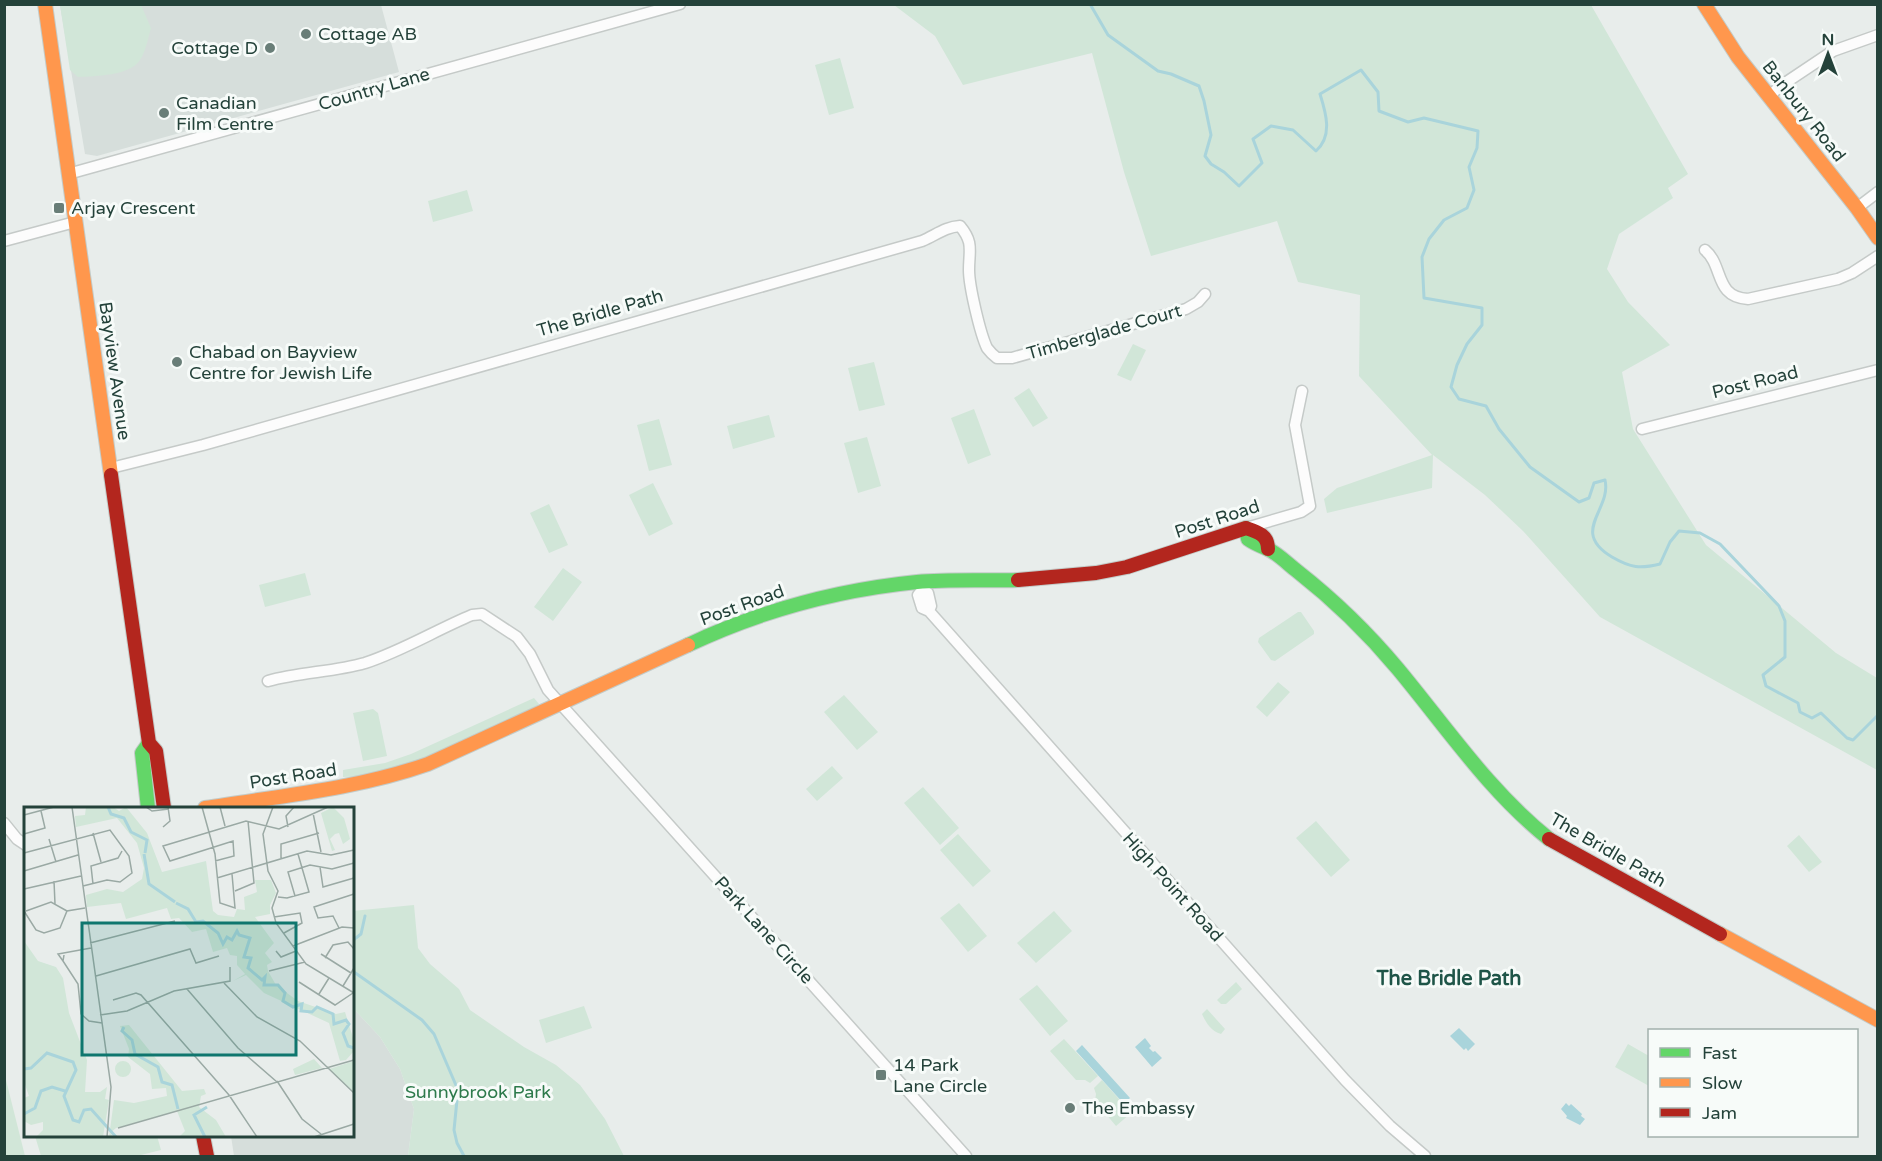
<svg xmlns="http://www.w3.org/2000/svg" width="1882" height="1161" font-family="'Varela Round',sans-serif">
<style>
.built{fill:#d6dedb}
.green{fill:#d1e6d8}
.water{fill:#a9d4db}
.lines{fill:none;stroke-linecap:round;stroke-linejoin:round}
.stream{stroke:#a9d4db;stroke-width:3}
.street-casing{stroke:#c5cac8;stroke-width:13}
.fast-casing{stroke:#c3cbc8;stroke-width:16}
.slow-casing{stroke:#c3cbc8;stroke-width:16}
.jam-casing{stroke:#c3cbc8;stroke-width:16}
.street{stroke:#fcfcfc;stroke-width:10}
.fast{stroke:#63d668;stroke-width:14}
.slow{stroke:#ff974d;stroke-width:14}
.jam{stroke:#b3261e;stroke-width:14}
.poi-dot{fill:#697e78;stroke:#f7fbf9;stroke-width:2}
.labels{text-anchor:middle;stroke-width:6;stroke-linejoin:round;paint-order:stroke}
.poi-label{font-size:18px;fill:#24423a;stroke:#f7fbf9;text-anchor:start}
.street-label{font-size:18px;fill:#24423a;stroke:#f7fbf9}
.park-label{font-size:18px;fill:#2d7a4b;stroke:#f7fbf9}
.neighbourhood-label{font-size:20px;font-weight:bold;fill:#1f5548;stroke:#f7fbf9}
.inset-river{fill:none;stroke:#a9d4db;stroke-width:3}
.inset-road{fill:none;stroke:#9aa9a4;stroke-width:1.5}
.view{fill:#0f766e;fill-opacity:0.15;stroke:#0f766e;stroke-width:3}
.inset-edge{fill:none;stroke:#24423a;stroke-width:3}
</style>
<rect width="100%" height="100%" fill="#e8edeb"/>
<path class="built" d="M 60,5 L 381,5 L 399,72 L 97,156 L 85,154 Z
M 353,1008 L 380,1037 L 400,1069 L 414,1109 L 408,1156 L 234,1156 L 231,1136 L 352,1136 Z"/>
<path class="green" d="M 60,5 L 141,5 L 151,28 C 148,38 146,51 140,60 C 130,76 95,76 78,77 L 70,70 Z
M 894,5 L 1591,5 L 1688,174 L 1668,188 L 1673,198 L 1619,234 L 1607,269 L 1628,302 L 1670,345 L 1622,372 L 1633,429 L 1706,545 L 1836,653 L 1877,678 L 1877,770 L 1600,617 L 1523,531 L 1485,495 L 1433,455 L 1432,488 L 1327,513 L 1324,499 L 1337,488 L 1432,455 L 1359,376 L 1360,295 L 1298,282 L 1277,221 L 1151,256 L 1124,172 L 1092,53 L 963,85 L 935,36 Z
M 840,58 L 854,108 L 829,115 L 815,65 Z
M 467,190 L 473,211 L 433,222 L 428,201 Z
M 1133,344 L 1146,350 L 1131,381 L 1117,375 Z
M 874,362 L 885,405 L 859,411 L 848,368 Z
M 1029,388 L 1048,418 L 1033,427 L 1014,398 Z
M 974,409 L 991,455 L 968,464 L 951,418 Z
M 769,415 L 775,437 L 733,449 L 727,426 Z
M 659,419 L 672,465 L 649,471 L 637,425 Z
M 867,437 L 881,486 L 858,493 L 844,443 Z
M 653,483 L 673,524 L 649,536 L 629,495 Z
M 549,504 L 568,545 L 549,553 L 530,513 Z
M 563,568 L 582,582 L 553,621 L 534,607 Z
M 305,573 L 311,595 L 265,607 L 259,585 Z
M 1298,612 L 1301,612 L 1314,631 L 1314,634 L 1275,661 L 1271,660 L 1258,642 L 1259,638 Z
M 1278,682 L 1290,692 L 1267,717 L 1256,707 Z
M 844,695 L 878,732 L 857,750 L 824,712 Z
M 534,698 L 539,704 L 536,706 L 414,764 L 372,776 L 343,777 L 343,770 L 385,763 L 411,754 Z
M 373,709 L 378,713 L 387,756 L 363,761 L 353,713 Z
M 832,766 L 843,778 L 817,801 L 806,789 Z
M 923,787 L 959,828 L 940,845 L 904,803 Z
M 1316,821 L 1350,860 L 1331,877 L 1296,838 Z
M 958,834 L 991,871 L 973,887 L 940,850 Z
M 1799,835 L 1822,862 L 1809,872 L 1787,846 Z
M 959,903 L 987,936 L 968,952 L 940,918 Z
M 414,905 L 418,948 L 430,964 L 459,989 L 470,1010 L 524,1047 L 556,1065 L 580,1085 L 605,1119 L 624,1156 L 408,1156 L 414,1109 L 400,1069 L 380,1037 L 353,1008 L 352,911 Z
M 1054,911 L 1072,931 L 1036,963 L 1017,943 Z
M 1236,982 L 1242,989 L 1226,1004 L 1221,1004 L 1217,1000 Z
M 1037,985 L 1068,1021 L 1050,1036 L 1019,999 Z
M 584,1006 L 592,1028 L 546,1043 L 539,1020 Z
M 1207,1009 L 1225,1029 L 1221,1034 C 1211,1031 1206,1023 1202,1014 Z
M 1064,1039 L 1098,1076 L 1090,1083 L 1085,1080 L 1076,1080 L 1050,1051 Z
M 1628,1044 L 1649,1056 L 1649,1086 L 1615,1067 Z
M 5,1076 L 25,1156 L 5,1156 Z
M 1102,1080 L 1127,1108 L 1134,1103 L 1138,1107 L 1116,1126 L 1095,1101 L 1096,1094 L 1094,1088 Z
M 35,1136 L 157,1136 L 161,1150 L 137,1156 L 41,1156 Z"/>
<path class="water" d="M 1459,1028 L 1475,1044 L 1468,1051 L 1466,1048 L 1464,1050 L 1450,1036 Z
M 1145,1038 L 1151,1046 L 1149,1048 L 1153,1052 L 1155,1051 L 1162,1058 L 1152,1067 L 1135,1047 Z
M 1082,1045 L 1130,1098 L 1124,1104 L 1076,1051 Z
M 1566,1103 L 1569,1106 L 1571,1104 L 1582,1114 L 1581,1116 L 1585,1119 L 1580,1125 L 1566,1118 L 1567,1116 L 1561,1109 Z"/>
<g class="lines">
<path class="stream" d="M 1090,4 L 1108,35 L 1158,71 L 1171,74 L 1199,86 L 1204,101 L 1211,135 L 1205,156 L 1211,164 L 1224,172 L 1239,186 L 1262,163 L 1253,139 L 1271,126 L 1293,130 L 1316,151 C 1333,136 1326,113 1320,94 L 1361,70 L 1378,92 L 1379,111 L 1408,122 L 1424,118 L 1478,131 L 1477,148 L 1469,167 L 1474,190 L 1467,208 L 1444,220 L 1429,239 L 1422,257 L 1424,298 L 1482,308 L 1482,325 L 1467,344 L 1457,365 L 1451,387 L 1459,399 L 1486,406 L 1499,429 L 1530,467 L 1579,502 L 1589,498 L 1594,483 L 1605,480 C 1612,510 1569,531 1612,557 C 1631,568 1640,569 1660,564 L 1670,542 L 1679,531 L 1700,533 L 1720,544 L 1779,606 L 1785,621 L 1785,657 L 1763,675 L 1766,686 L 1798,703 L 1800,712 L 1812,718 L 1821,713 L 1847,738 L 1853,740 L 1878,715
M 352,941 L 361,934 L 365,916
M 352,968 L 354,972 L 422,1020 L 434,1034 L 458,1090 L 454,1130 L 457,1143 L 464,1156"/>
<defs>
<path id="street" d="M 1770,96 L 1779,87 L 1833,51 L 1878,35
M 68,174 L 680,4
M 1857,208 L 1878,192
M 4,241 L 75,222
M 1705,250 C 1724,266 1714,297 1748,299 L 1838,279 L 1852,273 L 1878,256
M 1642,429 L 1878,370
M 111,468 L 203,445 L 922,241 C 936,235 945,227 960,226 C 974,243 969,250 969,270 C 969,286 980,333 987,348 C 990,352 993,355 997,358 L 1012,358 L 1186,309 L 1198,302 L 1205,294
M 1246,528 L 1301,512 L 1310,506 L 1295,425 L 1302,391
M 920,582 L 922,590 L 918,595 L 922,608 L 929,611 L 1345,1080 L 1390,1126 L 1425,1156
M 922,590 L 928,593 L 931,606 L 929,611
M 268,681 C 300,672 334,672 365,663 C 402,651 436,630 472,615 L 482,614 L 517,637 L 530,654 L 548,690 L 966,1156
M 4,823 L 17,839 L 26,845"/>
<path id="fast" d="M 1246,528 L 1248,539 C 1255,544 1261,546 1268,549 C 1278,554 1288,564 1297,571 C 1334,600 1368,633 1398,669 C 1447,728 1489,791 1549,839
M 688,645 C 760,611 837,590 917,582 C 951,579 985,581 1018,580
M 148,808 L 142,753 L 149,743"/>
<path id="slow" d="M 45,4 L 111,475
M 1704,4 L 1738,57 L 1857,208 L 1878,238
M 205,808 C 280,796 357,789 428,764 L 688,645
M 1720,934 L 1878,1020"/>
<path id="jam" d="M 111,475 L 149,743 L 156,751 L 164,808
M 1246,528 C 1258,532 1268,535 1268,549
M 1018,580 L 1096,573 L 1127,567 L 1246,528
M 1549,839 L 1720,934
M 203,1136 L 207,1156"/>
</defs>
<use href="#street" class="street-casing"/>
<use href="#fast" class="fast-casing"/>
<use href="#slow" class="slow-casing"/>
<use href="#jam" class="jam-casing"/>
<use href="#street" class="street"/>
<use href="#fast" class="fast"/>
<use href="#slow" class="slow"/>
<use href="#jam" class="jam"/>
</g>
<g class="poi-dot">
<circle cx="306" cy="34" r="6"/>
<circle cx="270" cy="48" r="6"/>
<circle cx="164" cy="113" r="6"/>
<rect x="53" y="202" width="12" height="12" rx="3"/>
<circle cx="177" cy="362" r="6"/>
<rect x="875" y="1069" width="12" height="12" rx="3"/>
<circle cx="1070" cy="1108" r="6"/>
</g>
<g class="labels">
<g class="poi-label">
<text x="318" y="40">Cottage AB</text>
<text x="258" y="54" text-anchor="end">Cottage D</text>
<text x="176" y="109">Canadian<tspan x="176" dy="21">Film Centre</tspan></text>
<text x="71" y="214">Arjay Crescent</text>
<text x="189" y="358">Chabad on Bayview<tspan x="189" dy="21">Centre for Jewish Life</tspan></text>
<text x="893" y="1071">14 Park<tspan x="893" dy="21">Lane Circle</tspan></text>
<text x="1082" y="1114">The Embassy</text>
</g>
<g class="street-label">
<text transform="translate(374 89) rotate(-16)" y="6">Country Lane</text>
<text transform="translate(1804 111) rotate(52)" y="6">Banbury Road</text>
<text transform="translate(600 313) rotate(-16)" y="6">The Bridle Path</text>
<text transform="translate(1104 332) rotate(-16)" y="6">Timberglade Court</text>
<text transform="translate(115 371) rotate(82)" y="6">Bayview Avenue</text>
<text transform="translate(1755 382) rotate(-14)" y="6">Post Road</text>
<text transform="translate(1217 519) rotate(-18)" y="6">Post Road</text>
<text transform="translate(742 605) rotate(-20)" y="6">Post Road</text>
<text transform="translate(293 776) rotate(-9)" y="6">Post Road</text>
<text transform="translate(1608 850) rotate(30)" y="6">The Bridle Path</text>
<text transform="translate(1173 887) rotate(48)" y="6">High Point Road</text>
<text transform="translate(764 930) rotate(48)" y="6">Park Lane Circle</text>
</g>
<g class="park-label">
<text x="478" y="1098">Sunnybrook Park</text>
</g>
<g class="neighbourhood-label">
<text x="1449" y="985">The Bridle Path</text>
</g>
</g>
<g transform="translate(24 807)">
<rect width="330" height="330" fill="#e8edeb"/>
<path d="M 62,0 L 89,0 L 95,4 L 102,0 L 123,26 L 138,65 L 182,54 L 189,104 L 194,108 L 210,110 L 213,102 L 221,103 L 220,90 L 233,85 L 231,73 L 247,73 L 252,86 L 246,98 L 246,107 L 231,110 L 250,136 L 241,146 L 248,155 L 243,158 L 244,164 L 252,178 L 274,194 L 312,207 L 321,205 L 330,234 L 330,244 L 322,253 L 316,254 L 305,216 L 240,186 L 222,168 L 209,174 L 221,167 L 213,158 L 213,149 L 206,148 L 203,141 L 189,145 L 182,122 L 168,125 L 155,111 L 147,112 L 143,101 L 102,112 L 97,96 L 63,100 L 62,88 L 83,82 L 99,85 L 118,72 L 120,61 L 113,36 L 93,11 L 52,20 L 51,9 L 61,8 ZM 309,0 L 320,11 L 326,32 L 319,37 L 315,26 L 311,27 L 306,32 L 311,43 L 308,44 L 297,6 ZM 0,134 L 14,154 L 32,160 L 39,171 L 45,206 L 63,253 L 61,285 L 76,285 L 83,280 L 81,292 L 85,293 L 79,330 L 12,330 L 19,323 L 19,315 L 7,318 L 0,314 L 0,291 L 5,289 L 0,275 ZM 105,218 L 158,284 L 180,282 L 182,287 L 177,289 L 175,300 L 192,313 L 202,330 L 155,330 L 161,324 L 153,304 L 92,321 L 86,326 L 90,330 L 85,330 L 90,293 L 110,296 L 143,289 L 142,281 L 128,282 L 126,267 L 104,250 L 105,242 L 96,219 ZM 290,252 L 298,261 L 271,268 L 269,262 ZM 330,254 L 330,285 L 305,262 ZM91 262a8 8 0 1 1 16 0a8 8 0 1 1-16 0Z" fill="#d1e6d8"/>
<path class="inset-river" d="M 84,0 L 87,7 L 100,11 L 107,25 L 123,33 L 121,46M 120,47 L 125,77 L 151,95M 152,96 L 164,102 L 172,115 L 179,114 L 194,126 L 199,137 L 203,130 L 208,133 L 213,124 L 215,128 L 226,131 L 220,150 L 227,151 L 224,161 L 238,173 L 241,170 L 240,178 L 254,178 L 261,186 L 259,194 L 269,200 L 278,197 L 277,204 L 288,205 L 293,200 L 309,207 L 310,217 L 322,213 L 325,217 L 319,226 L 324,239 L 330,241M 100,220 L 98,224 L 108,233 L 111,247 L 134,260 L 138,275 L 148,278 L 154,302M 0,262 L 7,261 L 23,246 L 49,255 L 52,263 L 40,289 L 49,313 L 55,315 L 60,303 L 67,302 L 92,330M 0,307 L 11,301 L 17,284 L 28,280 L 41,284M 181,330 L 170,308 L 183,300"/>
<path class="inset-road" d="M 48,0 L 87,280 L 83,330M 122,0 L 128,4 L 145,2M 178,0 L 191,47 L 196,96 L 211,101 L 208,67M 196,0 L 201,19M 249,0 L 239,27 L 244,64 L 254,84 L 248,101 L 252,116 L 282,157 L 330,186M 289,6 L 297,45M 0,8 L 30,0M 139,20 L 146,14 L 144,0M 264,20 L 262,9 L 270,0M 69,26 L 77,55M 0,27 L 21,21 L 17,4M 25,32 L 32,55M 0,46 L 86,23 L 105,49 L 108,66 L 96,75 L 83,73 L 59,79M 257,51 L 257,37 L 295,26M 191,54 L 210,49 L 209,34 L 146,54 L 139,39 L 222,14 L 255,22 L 304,0M 296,60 L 299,80 L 330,71M 0,64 L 54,48M 193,71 L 283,44 L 307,48 L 330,43M 30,74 L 31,97M 69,77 L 67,59 L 94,51 L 98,44M 0,82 L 57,69M 211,84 L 230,76 L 224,14M 271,89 L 264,65 L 286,58 L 308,62 L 330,56M 254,90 L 263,91 L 285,85 L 274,47M 0,104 L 12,123 L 20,126 L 36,121 L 43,104 L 61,101M 2,104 L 27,95 L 43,104M 250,110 L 276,106 L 278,116 L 260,126M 315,121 L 309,109 L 294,111 L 290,100 L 330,87M 66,136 L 151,114M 269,139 L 318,120 L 330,121M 252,144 L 257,150 L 272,144M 297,147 L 327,166M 40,148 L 39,154 L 54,177 L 57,207 L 65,214 L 78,216M 301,151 L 309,138 L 324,135 L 330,142M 39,154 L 34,147 L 67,141M 245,164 L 281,155M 72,169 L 166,142 L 172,156 L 195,149M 275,175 L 311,198 L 329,186M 200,176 L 233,210 L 276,234 L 330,286M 319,179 L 330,161M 163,182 L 214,241 L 253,275M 295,187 L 305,171M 89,193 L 112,186 L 117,188 L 205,288M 76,208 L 103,204 L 150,184 L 206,174 L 206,160M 253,274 L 278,312 L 297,327M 205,288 L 233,330M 94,321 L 330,253M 290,330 L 330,317"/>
<path class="view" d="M 58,116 L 272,116 L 272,248 L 58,248 Z"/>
<rect width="330" height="330" class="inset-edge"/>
</g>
<rect width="1882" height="1161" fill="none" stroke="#24423a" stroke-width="12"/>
<rect x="1648" y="1029" width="210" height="108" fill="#f7fbf9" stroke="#a3b1ad" stroke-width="1.5"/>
<rect x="1660" y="1048" width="30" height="9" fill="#63d668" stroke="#a3b1ad" stroke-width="1.5"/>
<text x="1702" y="1059" font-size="18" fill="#24423a">Fast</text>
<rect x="1660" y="1078" width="30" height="9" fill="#ff974d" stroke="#a3b1ad" stroke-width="1.5"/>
<text x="1702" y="1089" font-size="18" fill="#24423a">Slow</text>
<rect x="1660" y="1108" width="30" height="9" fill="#b3261e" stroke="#a3b1ad" stroke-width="1.5"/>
<text x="1702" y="1119" font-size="18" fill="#24423a">Jam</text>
<g transform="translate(1828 54)" stroke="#f7fbf9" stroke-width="4.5" paint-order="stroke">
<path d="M0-4.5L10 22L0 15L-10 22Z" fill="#24423a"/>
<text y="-9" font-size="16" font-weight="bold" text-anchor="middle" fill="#24423a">N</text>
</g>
</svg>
